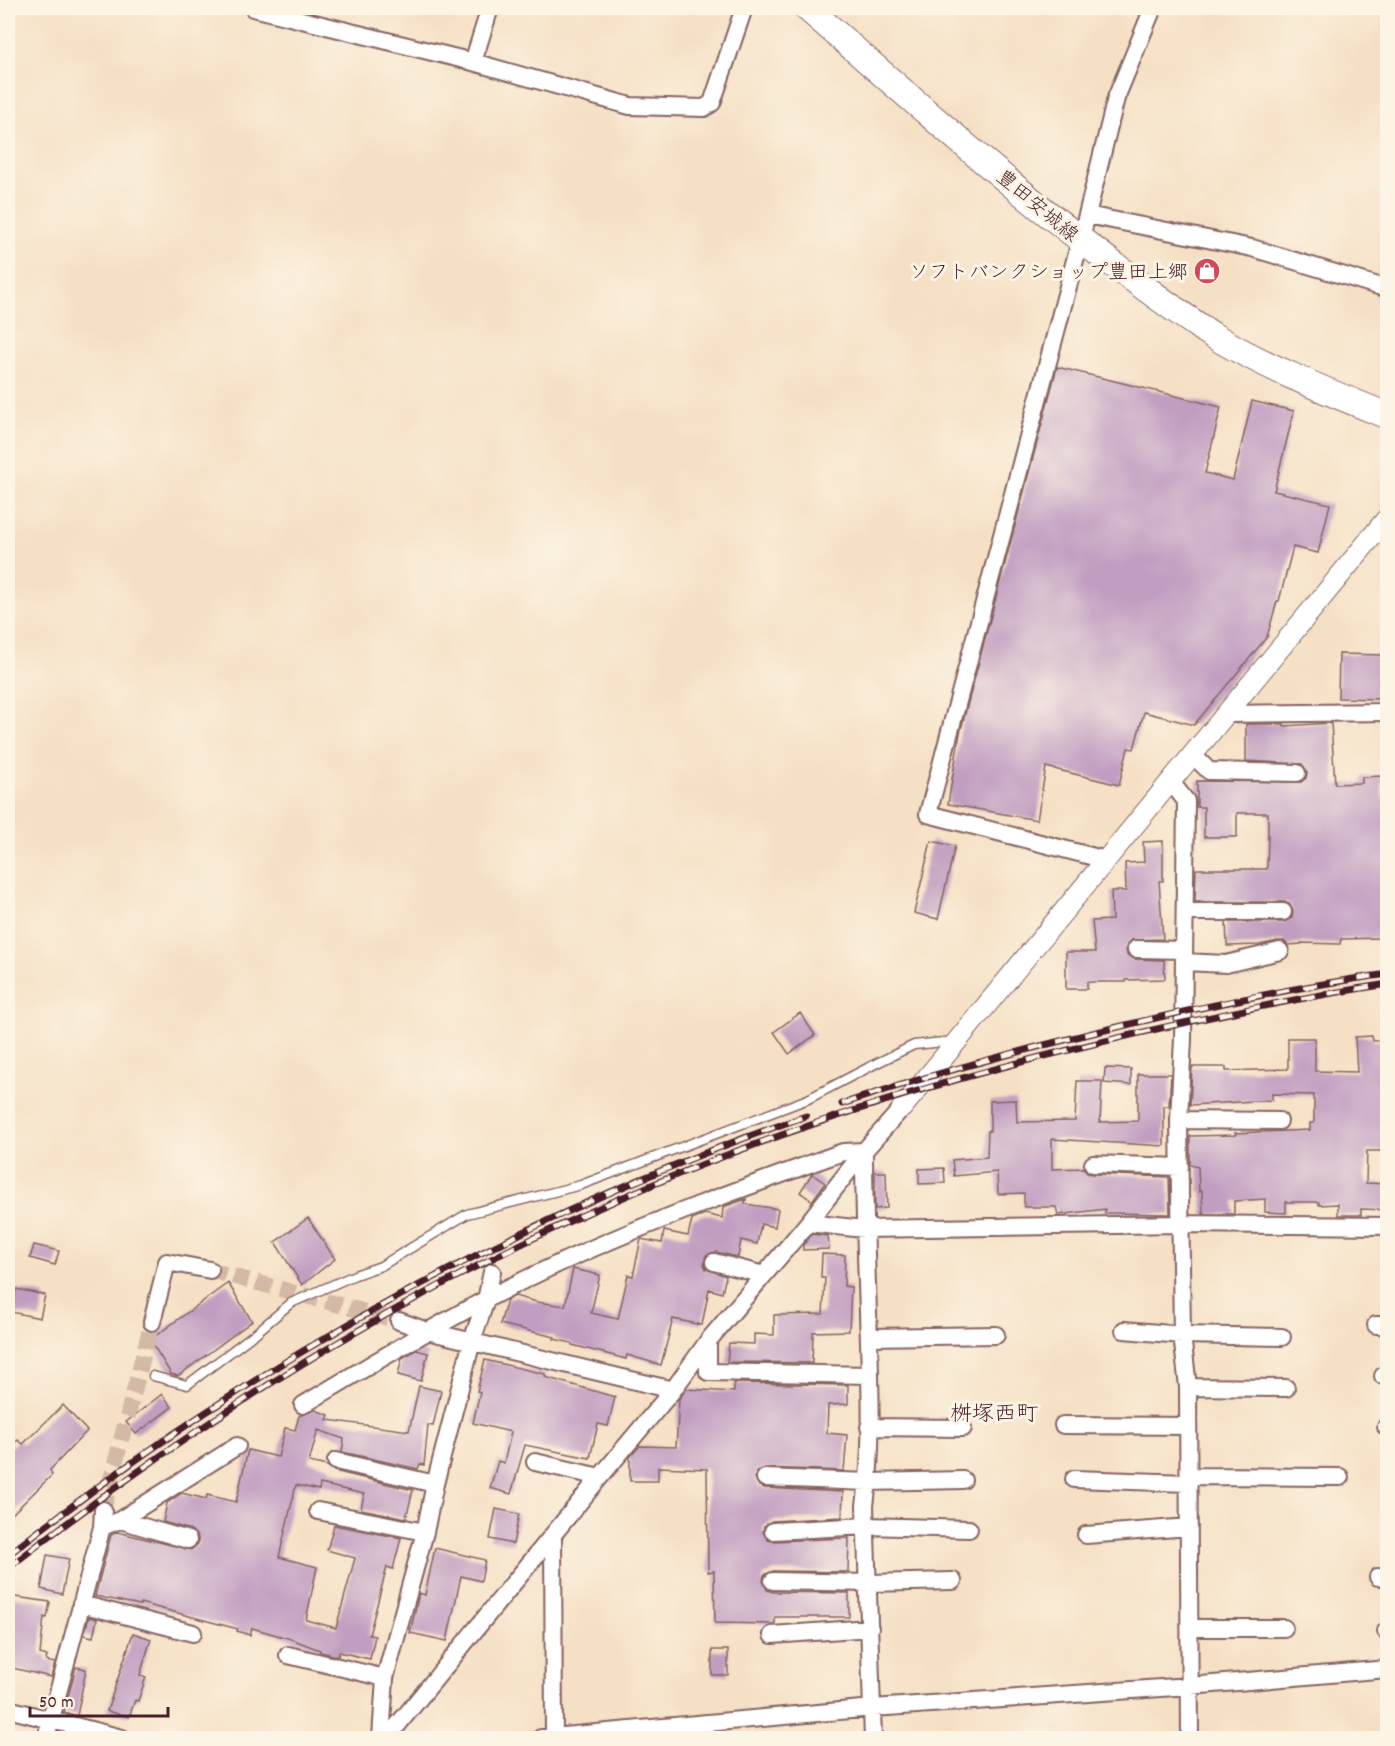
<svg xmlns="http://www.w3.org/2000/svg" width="1395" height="1746" font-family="Dekko,'Klee One',sans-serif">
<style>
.building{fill:#c19ec1}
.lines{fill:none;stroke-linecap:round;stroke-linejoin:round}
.minor-tunnel{stroke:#d3b9a6;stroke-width:16;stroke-dasharray:16 8;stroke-linecap:butt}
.service-casing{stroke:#866361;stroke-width:11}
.minor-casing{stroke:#866361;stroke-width:20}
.tertiary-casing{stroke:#866361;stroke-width:22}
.primary-casing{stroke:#866361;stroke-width:28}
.service{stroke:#fff;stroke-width:8}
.minor{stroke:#fff;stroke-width:16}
.tertiary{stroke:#fff;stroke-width:20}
.primary{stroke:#fff;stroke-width:26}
.rail-casing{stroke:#4a1f2b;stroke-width:7}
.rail{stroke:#fcf5e5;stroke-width:4.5;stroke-dasharray:14;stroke-linecap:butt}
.labels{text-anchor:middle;stroke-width:6;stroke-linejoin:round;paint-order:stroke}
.street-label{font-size:20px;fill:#4a1f2b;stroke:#fcf5e5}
.poi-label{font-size:20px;fill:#4a1f2b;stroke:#fcf5e5;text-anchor:end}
.quarter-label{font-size:22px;fill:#4a1f2b;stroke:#fcf5e5}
</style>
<rect width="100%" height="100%" fill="#fcf5e5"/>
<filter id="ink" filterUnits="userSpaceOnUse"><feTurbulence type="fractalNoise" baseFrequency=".0167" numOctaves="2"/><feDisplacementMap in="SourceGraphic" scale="12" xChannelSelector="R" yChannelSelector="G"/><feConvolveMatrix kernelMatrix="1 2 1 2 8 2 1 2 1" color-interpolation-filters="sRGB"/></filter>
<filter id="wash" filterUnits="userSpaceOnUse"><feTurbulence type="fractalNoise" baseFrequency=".008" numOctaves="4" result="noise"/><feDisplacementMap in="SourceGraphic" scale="24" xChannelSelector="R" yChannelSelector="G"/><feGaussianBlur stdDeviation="1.35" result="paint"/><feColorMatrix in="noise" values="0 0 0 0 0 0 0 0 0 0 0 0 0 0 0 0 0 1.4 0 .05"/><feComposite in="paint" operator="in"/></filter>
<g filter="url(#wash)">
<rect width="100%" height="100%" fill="#f5e0c5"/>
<g id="blocks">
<path class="building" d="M 1057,367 L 1221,407 L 1205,473 L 1233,480 L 1252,401 L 1294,411 L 1274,491 L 1330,504 L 1318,553 L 1293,547 L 1279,601 L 1277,601 L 1267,637 L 1194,725 L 1144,712 L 1134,749 L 1128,748 L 1119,785 L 1046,767 L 1037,820 L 948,804 L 960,733 Z
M 1339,654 L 1382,655 L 1381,699 L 1338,698 Z
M 1331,723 L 1335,784 L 1362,783 L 1362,777 L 1382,776 L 1382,798 L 1388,798 L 1388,901 L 1382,901 L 1382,938 L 1341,939 L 1340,944 L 1301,943 L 1301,944 L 1288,945 L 1284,941 L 1278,941 L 1259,945 L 1227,946 L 1226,922 L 1284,922 L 1292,918 L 1293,911 L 1289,903 L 1283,902 L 1195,902 L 1196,869 L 1267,869 L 1268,834 L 1268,813 L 1237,813 L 1237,837 L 1204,837 L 1204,807 L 1197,807 L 1197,781 L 1301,782 L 1306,778 L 1307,773 L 1302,764 L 1246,761 L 1246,724 L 1284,724 L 1284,726 Z
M 931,841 L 955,846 L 938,919 L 914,913 Z
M 1163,841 L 1163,881 L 1159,881 L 1163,939 L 1131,940 L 1127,944 L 1126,949 L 1127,955 L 1135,959 L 1164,960 L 1165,979 L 1126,980 L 1126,982 L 1087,982 L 1087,989 L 1066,989 L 1066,952 L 1095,952 L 1092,921 L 1112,920 L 1111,891 L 1126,891 L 1125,863 L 1144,862 L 1143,842 Z
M 800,1013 L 815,1035 L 789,1054 L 774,1032 Z
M 1372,1036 L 1373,1041 L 1388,1040 L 1388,1151 L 1367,1151 L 1366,1183 L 1388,1184 L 1388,1210 L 1361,1209 L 1361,1215 L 1338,1215 L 1338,1204 L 1319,1205 L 1319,1202 L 1286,1202 L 1286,1213 L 1265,1212 L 1265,1199 L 1234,1201 L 1234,1214 L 1203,1214 L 1202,1191 L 1199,1192 L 1198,1167 L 1190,1165 L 1190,1136 L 1236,1135 L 1235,1133 L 1310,1130 L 1310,1123 L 1314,1123 L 1314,1095 L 1272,1094 L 1272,1100 L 1190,1105 L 1192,1067 L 1226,1067 L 1226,1071 L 1288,1069 L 1288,1038 L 1315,1038 L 1315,1071 L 1357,1072 L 1355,1037 Z
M 1105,1068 L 1131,1069 L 1131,1085 L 1104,1083 Z
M 1138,1074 L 1171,1074 L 1169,1106 L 1164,1106 L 1164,1146 L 1052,1139 L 1052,1169 L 1084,1168 L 1087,1173 L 1093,1174 L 1169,1177 L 1170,1214 L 1105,1213 L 1105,1209 L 1058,1215 L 1056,1207 L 1024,1207 L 1024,1193 L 998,1194 L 997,1172 L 954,1176 L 952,1160 L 987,1157 L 988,1131 L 990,1131 L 990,1101 L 1016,1100 L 1017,1122 L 1075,1121 L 1077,1081 L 1102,1081 L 1100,1122 L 1138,1121 Z
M 944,1168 L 945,1183 L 919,1184 L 919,1169 Z
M 875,1172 L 886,1172 L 887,1208 L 875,1209 Z
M 812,1174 L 825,1183 L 812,1201 L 800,1192 Z
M 746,1199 L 745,1204 L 778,1209 L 775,1227 L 761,1224 L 757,1244 L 741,1240 L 738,1257 L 716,1252 L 706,1255 L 704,1264 L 706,1269 L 726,1276 L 722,1293 L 709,1289 L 702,1325 L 673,1319 L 661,1365 L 627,1355 L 626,1359 L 572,1345 L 572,1343 L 554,1339 L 555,1337 L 500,1324 L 507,1300 L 515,1296 L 537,1302 L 565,1306 L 573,1269 L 600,1275 L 591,1313 L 618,1319 L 628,1275 L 633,1276 L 641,1239 L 662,1243 L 664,1231 L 688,1236 L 692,1219 L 705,1214 L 722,1218 L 723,1207 Z
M 308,1218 L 335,1259 L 302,1285 L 275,1242 Z
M 812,1234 L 828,1236 L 829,1249 L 803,1250 L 803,1245 Z
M 34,1245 L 59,1251 L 55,1265 L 30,1258 Z
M 822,1254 L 845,1255 L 844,1286 L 851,1287 L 849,1331 L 813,1332 L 812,1363 L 727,1362 L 729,1343 L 754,1344 L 754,1334 L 774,1335 L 774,1315 L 823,1314 L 825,1278 L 821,1278 Z
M 228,1283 L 252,1321 L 178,1376 L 171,1374 L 150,1340 Z
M 16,1289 L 45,1295 L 40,1318 L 11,1312 Z
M 416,1350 L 428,1353 L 421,1381 L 398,1375 L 402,1358 Z
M 485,1360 L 545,1374 L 545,1377 L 615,1397 L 608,1426 L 598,1424 L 590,1458 L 525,1445 L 511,1494 L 490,1488 L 498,1461 L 504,1463 L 511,1432 L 473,1423 L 480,1392 L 477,1391 Z
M 734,1383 L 848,1385 L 848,1404 L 828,1405 L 827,1433 L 847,1435 L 844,1471 L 765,1468 L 756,1472 L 755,1478 L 759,1486 L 765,1488 L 843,1492 L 842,1517 L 772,1521 L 764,1526 L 763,1532 L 768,1540 L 774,1541 L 849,1538 L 848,1572 L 773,1571 L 764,1575 L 763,1581 L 767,1590 L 773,1592 L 849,1593 L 849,1617 L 775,1617 L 775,1624 L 715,1623 L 714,1571 L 708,1572 L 707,1469 L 658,1467 L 658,1481 L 630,1481 L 630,1457 L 640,1446 L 676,1447 L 679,1399 L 686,1389 L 734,1392 Z
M 419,1386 L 441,1391 L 433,1426 L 428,1425 L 424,1465 L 420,1464 L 418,1469 L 342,1452 L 344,1439 L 318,1430 L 309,1462 L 327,1466 L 334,1471 L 413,1490 L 406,1518 L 361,1509 L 364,1494 L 320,1484 L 319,1490 L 296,1485 L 279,1557 L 317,1567 L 306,1620 L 336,1628 L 355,1558 L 327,1550 L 334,1525 L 401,1538 L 393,1569 L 387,1567 L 369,1635 L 375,1636 L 370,1659 L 339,1652 L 338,1656 L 320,1652 L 320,1650 L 291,1639 L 252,1628 L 250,1635 L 237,1631 L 238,1629 L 140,1603 L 140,1605 L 95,1596 L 111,1535 L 117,1532 L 191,1550 L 198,1544 L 198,1537 L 191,1530 L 163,1522 L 167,1503 L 182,1493 L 206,1499 L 207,1495 L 236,1502 L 248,1450 L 278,1457 L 285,1428 L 295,1430 L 299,1416 L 315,1410 L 329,1415 L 327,1420 L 409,1431 Z
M 162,1394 L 172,1407 L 136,1434 L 126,1422 Z
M 63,1405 L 87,1431 L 50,1470 L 52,1475 L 8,1518 L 8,1450 L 18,1440 L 23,1444 Z
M 496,1509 L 519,1514 L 513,1544 L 490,1539 Z
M 435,1548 L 485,1560 L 481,1581 L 461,1576 L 447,1641 L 410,1633 L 419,1593 L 425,1595 Z
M 47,1555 L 69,1559 L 62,1594 L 41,1589 Z
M 8,1596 L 50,1602 L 47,1618 L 44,1617 L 40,1654 L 47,1656 L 46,1661 L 55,1663 L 51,1677 L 8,1667 Z
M 89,1617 L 97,1619 L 93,1637 L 84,1635 Z
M 133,1633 L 151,1639 L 140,1675 L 146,1677 L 138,1701 L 135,1700 L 129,1717 L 107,1711 Z
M 712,1650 L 728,1650 L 728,1675 L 712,1675 Z
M 76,1667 L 86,1669 L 77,1716 L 64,1712 Z"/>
</g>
</g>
<g filter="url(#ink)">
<use href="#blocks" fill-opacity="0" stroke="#866361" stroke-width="1.5"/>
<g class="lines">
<path class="minor-tunnel" d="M 210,1270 L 399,1321
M 103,1510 L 152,1322"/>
<defs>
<path id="service" d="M 153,1376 L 187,1385 L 257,1332 L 291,1303 L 355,1275 L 381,1266 L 467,1214 L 581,1185 L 808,1099 L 877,1063 L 914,1045 L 954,1041"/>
<path id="minor" d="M 253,8 L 473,62 L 630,106 L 704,108 L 712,103 L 744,8
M 473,62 L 490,8
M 1087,215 L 1252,248 L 1388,289
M 1227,714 L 1388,712
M 1193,755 L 1209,771 L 1297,773
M 1171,782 L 1186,801 L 1183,1039 L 1179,1120 L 1182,1335 L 1188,1387 L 1190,1738
M 1106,860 L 928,814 L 1087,215 L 1116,98 L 1153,8
M 1185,912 L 1283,912
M 1136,949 L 1184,950
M 1184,962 L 1226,964 L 1280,951
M 1179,1120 L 1279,1121
M 1093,1164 L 1180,1167
M 808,1223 L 864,1229 L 1180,1224 L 1388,1226
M 714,1262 L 764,1275
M 399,1321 L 427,1331 L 673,1390
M 152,1322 L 167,1262 L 210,1270
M 1376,1325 L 1388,1325
M 1124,1330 L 1182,1335 L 1282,1337
M 869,1337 L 996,1335
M 708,1341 L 708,1372 L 870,1375
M 1383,1376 L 1388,1376
M 1188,1387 L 1286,1388
M 303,1405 C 388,1354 472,1303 562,1262 C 654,1220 748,1186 843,1152 L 864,1151 C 864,1205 866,1258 868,1312 C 870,1376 874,1442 865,1506 L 873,1738
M 1063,1425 L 1188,1426
M 869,1427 L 963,1428
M 1386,1427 L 1388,1427
M 336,1461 L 435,1484
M 535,1462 L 600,1477
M 1188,1476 L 1340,1477
M 765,1478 L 868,1482 L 963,1480
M 1074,1479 L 1188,1483
M 318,1511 L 425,1532
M 120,1520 L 188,1540
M 102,1527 L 120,1520 L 237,1446
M 773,1531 L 867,1526 L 969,1529
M 553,1535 L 554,1738
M 1086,1535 L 1189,1527
M 1378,1577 L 1388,1577
M 773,1581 L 869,1583 L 953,1581
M 81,1604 L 193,1633
M 1190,1628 L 1284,1628
M 1386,1631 L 1388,1631
M 772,1635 L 870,1628
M 288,1655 L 385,1678
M 8,1709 L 122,1738
M 46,1738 L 102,1527 L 103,1510
M 381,1738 L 385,1678 L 425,1532 L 435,1484 L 472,1341 L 486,1300 L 492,1272
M 387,1738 L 600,1477 L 673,1390 L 708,1341 L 808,1223 L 864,1151 L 902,1108
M 541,1738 L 873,1708 L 1190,1686 L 1388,1669"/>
<path id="tertiary" d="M 902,1108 L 1388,517"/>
<path id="primary" d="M 807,8 C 910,97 1011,189 1121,270 C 1152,293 1182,316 1214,336 C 1267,368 1331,393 1388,416"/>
</defs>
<use href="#service" class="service-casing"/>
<use href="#minor" class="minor-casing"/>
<use href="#tertiary" class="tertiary-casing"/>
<use href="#primary" class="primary-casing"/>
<use href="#service" class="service"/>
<use href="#minor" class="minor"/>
<use href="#tertiary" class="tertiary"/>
<use href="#primary" class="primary"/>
<defs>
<path id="rail" d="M 842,1104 C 928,1075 1014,1052 1101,1031 C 1196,1008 1291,987 1388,974
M 8,1555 C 248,1366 516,1216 806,1116
M 8,1568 C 196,1421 400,1294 619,1199 C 772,1132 927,1084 1089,1045 C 1188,1021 1287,999 1388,984"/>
</defs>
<use href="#rail" class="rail-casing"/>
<use href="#rail" class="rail"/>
</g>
</g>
<defs>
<symbol id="shop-disc" viewBox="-11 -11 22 22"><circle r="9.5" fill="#d1495b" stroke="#fcf5e5"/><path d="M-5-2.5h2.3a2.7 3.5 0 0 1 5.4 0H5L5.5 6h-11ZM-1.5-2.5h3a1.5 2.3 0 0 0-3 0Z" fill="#fff"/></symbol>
</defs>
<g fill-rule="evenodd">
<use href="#shop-disc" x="1192" y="256" width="30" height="30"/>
</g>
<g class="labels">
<g class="street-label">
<text transform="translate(1038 205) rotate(40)" y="7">豊田安城線</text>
</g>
<g class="poi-label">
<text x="1188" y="278">ソフトバンクショップ豊田上郷</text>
</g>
<g class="quarter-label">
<text x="994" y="1420">桝塚西町</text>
</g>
</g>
<rect width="1395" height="1746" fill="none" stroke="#fcf5e5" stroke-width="30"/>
<path d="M30 1707v9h138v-9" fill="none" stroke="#4a1f2b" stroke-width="3"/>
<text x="39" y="1707" font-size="18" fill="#4a1f2b" stroke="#fcf5e5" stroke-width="4.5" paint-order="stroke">50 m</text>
</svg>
